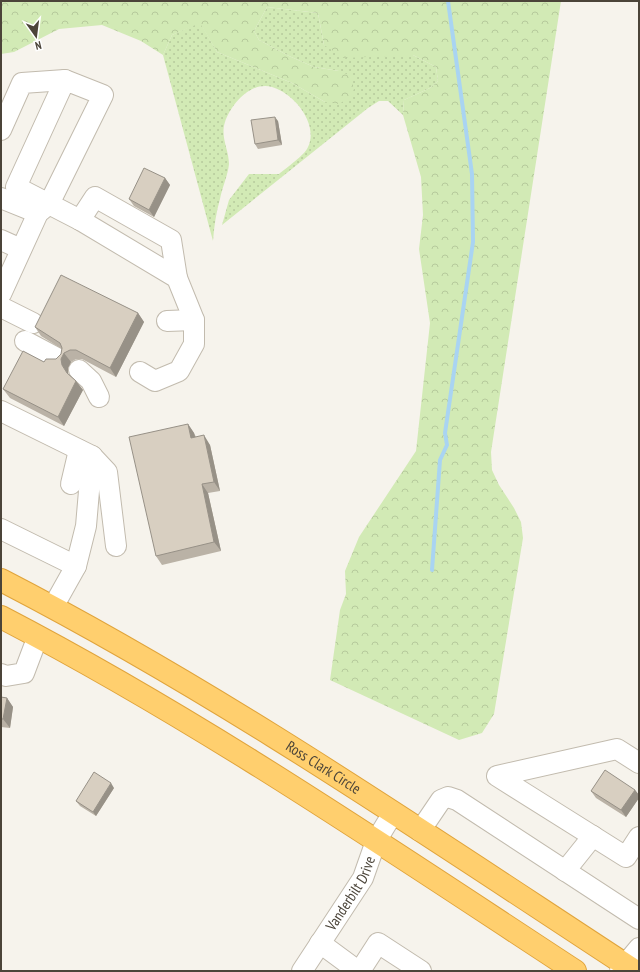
<svg xmlns="http://www.w3.org/2000/svg" width="640" height="972" font-family="'PT Sans Narrow',sans-serif">
<style>
.grass{fill:url(#grass-dots)}
.forest{fill:url(#forest-crowns)}
.lines{fill:none;stroke-linecap:round;stroke-linejoin:round}
.stream{stroke:#a9d4f2;stroke-width:4}
.minor-casing{stroke:#c2bbae;stroke-width:22}
.highway-casing{stroke:#e0a43c;stroke-width:24}
.minor{stroke:#fff;stroke-width:20}
.highway{stroke:#ffcf6e;stroke-width:22}
.wall{fill:#bab2a6}
.shaded-wall{fill:#979187}
.building{fill:#d8cfc1;stroke:#979187}
.labels{text-anchor:middle;stroke-width:3;stroke-linejoin:round;paint-order:stroke}
.street-label{font-size:15px;fill:#4b4439;stroke:#fff}
</style>
<defs>
<pattern id="grass-dots" width="8" height="8" patternUnits="userSpaceOnUse"><rect width="8" height="8" fill="#d2eab5"/><path d="M2 2h.1M6 6h.1" fill="none" stroke="#b6ca9c" stroke-width="1.8" stroke-linecap="round"/></pattern>
<pattern id="forest-crowns" width="20" height="18" patternUnits="userSpaceOnUse"><rect width="20" height="18" fill="#d2eab5"/><path d="M2 6a3 3 0 1 1 6 0M12 15a3 3 0 1 1 6 0" fill="none" stroke="#b6ca9c"/></pattern>
</defs>
<rect width="100%" height="100%" fill="#f6f3ec"/>
<path class="grass" d="M 267,7 L 318,13 L 324,45 L 385,55 L 413,55 L 436,67 L 438,81 L 430,88 L 404,100 L 403,115 L 388,101 L 379,101 L 368,108 L 222,225 L 229,200 L 249,174 L 279,174 C 286,168 305,155 308,147 C 319,124 294,93 272,87 C 250,81 231,105 225,122 C 220,137 229,150 229,164 C 228,175 222,188 220,199 C 216,213 214,227 213,241 L 163,55 L 172,35 L 200,22 L 217,52 L 292,83 L 325,102 L 339,71 L 314,67 L 289,56 L 259,40 L 254,31 Z"/>
<path class="forest" d="M 1,1 L 561,1 L 491,452 L 492,470 L 499,485 L 514,508 L 521,522 L 523,538 L 494,714 L 482,733 L 459,740 L 330,680 L 340,610 L 346,594 L 345,571 L 359,537 L 416,451 L 430,323 L 419,249 L 423,215 L 421,177 L 403,115 L 404,100 L 430,88 L 438,81 L 436,67 L 413,55 L 344,58 L 324,45 L 318,13 L 267,7 L 254,31 L 259,40 L 289,56 L 314,67 L 339,71 L 351,76 L 354,89 L 350,97 L 339,104 L 325,102 L 292,83 L 217,52 L 200,23 L 172,35 L 163,55 L 141,41 L 102,25 L 59,29 L 14,52 L 1,54 Z"/>
<g class="lines">
<path class="stream" d="M 432,570 L 440,460 L 447,445 L 445,433 L 473,242 L 472,174 L 448,1"/>
<defs>
<g id="minor">
<path d="M 1,130 L 22,83 L 65,80"/>
<path d="M 1,198 L 38,213"/>
<path d="M 80,220 L 95,197 L 171,240 L 177,278"/>
<path d="M 1,240 L 21,249"/>
<path d="M 1,294 L 38,213 L 49,204 L 103,95 L 65,80 L 16,187 L 80,220 L 177,278 L 194,320 L 194,344 L 179,371 L 155,381 L 140,372"/>
<path d="M 1,307 L 33,323"/>
<path d="M 167,321 L 194,320"/>
<path d="M 25,341 L 57,358"/>
<path d="M 79,370 L 91,381 L 99,397"/>
<path d="M 1,411 L 92,456 L 86,526 L 76,566 L 53,607"/>
<path d="M 92,456 L 107,472 L 116,546"/>
<path d="M 71,484 L 79,450"/>
<path d="M 1,529 L 76,566"/>
<path d="M 1,674 L 6,676 L 24,673 L 38,636"/>
<path d="M 639,763 L 617,749 L 497,776 L 626,857 L 639,837"/>
<path d="M 420,831 L 441,800 L 448,797 L 457,800 L 639,919"/>
<path d="M 565,871 L 593,836"/>
<path d="M 320,943 L 358,971"/>
<path id="s1" d="M 302,971 L 363,878 L 376,841 L 393,813"/>
<path d="M 360,971 L 378,943 L 421,971"/>
<path d="M 620,971 L 639,948"/>
</g>
<g id="highway">
<path id="s2" d="M 1,580 C 222,694 427,835 635,971"/>
<path d="M 1,617 C 201,721 387,848 575,971"/>
</g>
</defs>
<use href="#minor" class="minor-casing"/>
<use href="#highway" class="highway-casing"/>
<use href="#minor" class="minor"/>
<use href="#highway" class="highway"/>
</g>
<path class="wall" d="M 278,121 L 282,145 L 258,149 L 255,144 Z
M 165,178 L 170,185 L 154,217 L 134,206 L 129,199 Z
M 138,313 L 144,322 L 116,377 L 82,359 L 76,359 L 71,362 L 68,368 L 68,374 L 76,381 L 83,390 L 64,426 L 10,398 L 3,389 L 44,362 L 56,359 L 61,354 L 62,349 L 41,336 L 35,327 Z
M 188,424 L 194,433 L 196,437 L 210,445 L 220,491 L 208,493 L 221,551 L 162,565 L 156,556 Z
M 1,697 L 7,698 L 13,707 L 10,728 L 1,727 Z
M 114,788 L 96,816 L 80,806 L 76,801 Z
M 635,790 L 639,795 L 639,798 L 626,817 L 596,798 L 591,791 Z"/>
<path class="shaded-wall" d="M 275,117 L 278,121 L 282,145 L 278,140 Z
M 165,178 L 170,185 L 154,217 L 149,210 Z
M 138,313 L 144,322 L 116,377 L 110,368 Z
M 64,353 L 71,362 L 68,368 L 68,374 L 73,382 L 62,365 L 61,359 Z
M 76,381 L 83,390 L 64,426 L 58,417 Z
M 188,424 L 194,433 L 198,447 L 191,438 Z
M 204,435 L 210,445 L 220,491 L 214,482 Z
M 202,484 L 208,493 L 221,551 L 214,542 Z
M 7,698 L 13,707 L 10,728 L 3,719 Z
M 111,783 L 114,788 L 96,816 L 93,812 Z
M 635,790 L 639,795 L 639,798 L 626,817 L 621,810 Z"/>
<path class="building" d="M 275,117 L 278,140 L 255,144 L 251,120 Z
M 144,168 L 165,178 L 149,210 L 129,199 Z
M 61,275 L 138,313 L 110,368 L 76,350 L 70,350 L 64,353 L 61,359 L 62,365 L 67,373 L 76,381 L 58,417 L 3,389 L 23,351 L 44,362 L 46,359 L 56,359 L 61,354 L 62,348 L 60,343 L 35,327 Z
M 188,424 L 191,438 L 204,435 L 214,482 L 202,484 L 214,542 L 156,556 L 129,437 Z
M 1,697 L 7,698 L 3,719 L 1,719 Z
M 605,770 L 635,790 L 621,810 L 591,791 Z
M 94,772 L 111,783 L 93,812 L 76,801 Z"/>
<g class="labels">
<g class="street-label">
<text dy="5" stroke="none"><textPath href="#s2" startOffset="373">Ross Clark Circle</textPath></text>
<text dy="5" stroke="none"><textPath href="#s1" startOffset="92">Vanderbilt Drive</textPath></text>
</g>
</g>
<rect width="640" height="972" fill="none" stroke="#4b4439" stroke-width="4"/>
<g transform="translate(36 36) rotate(166)" stroke="#ffffff" stroke-width="3" paint-order="stroke">
<path d="M0-3L7 15L0 10L-7 15Z" fill="#4b4439"/>
<text y="-6" font-size="11" font-weight="bold" text-anchor="middle" fill="#4b4439">N</text>
</g>
</svg>
